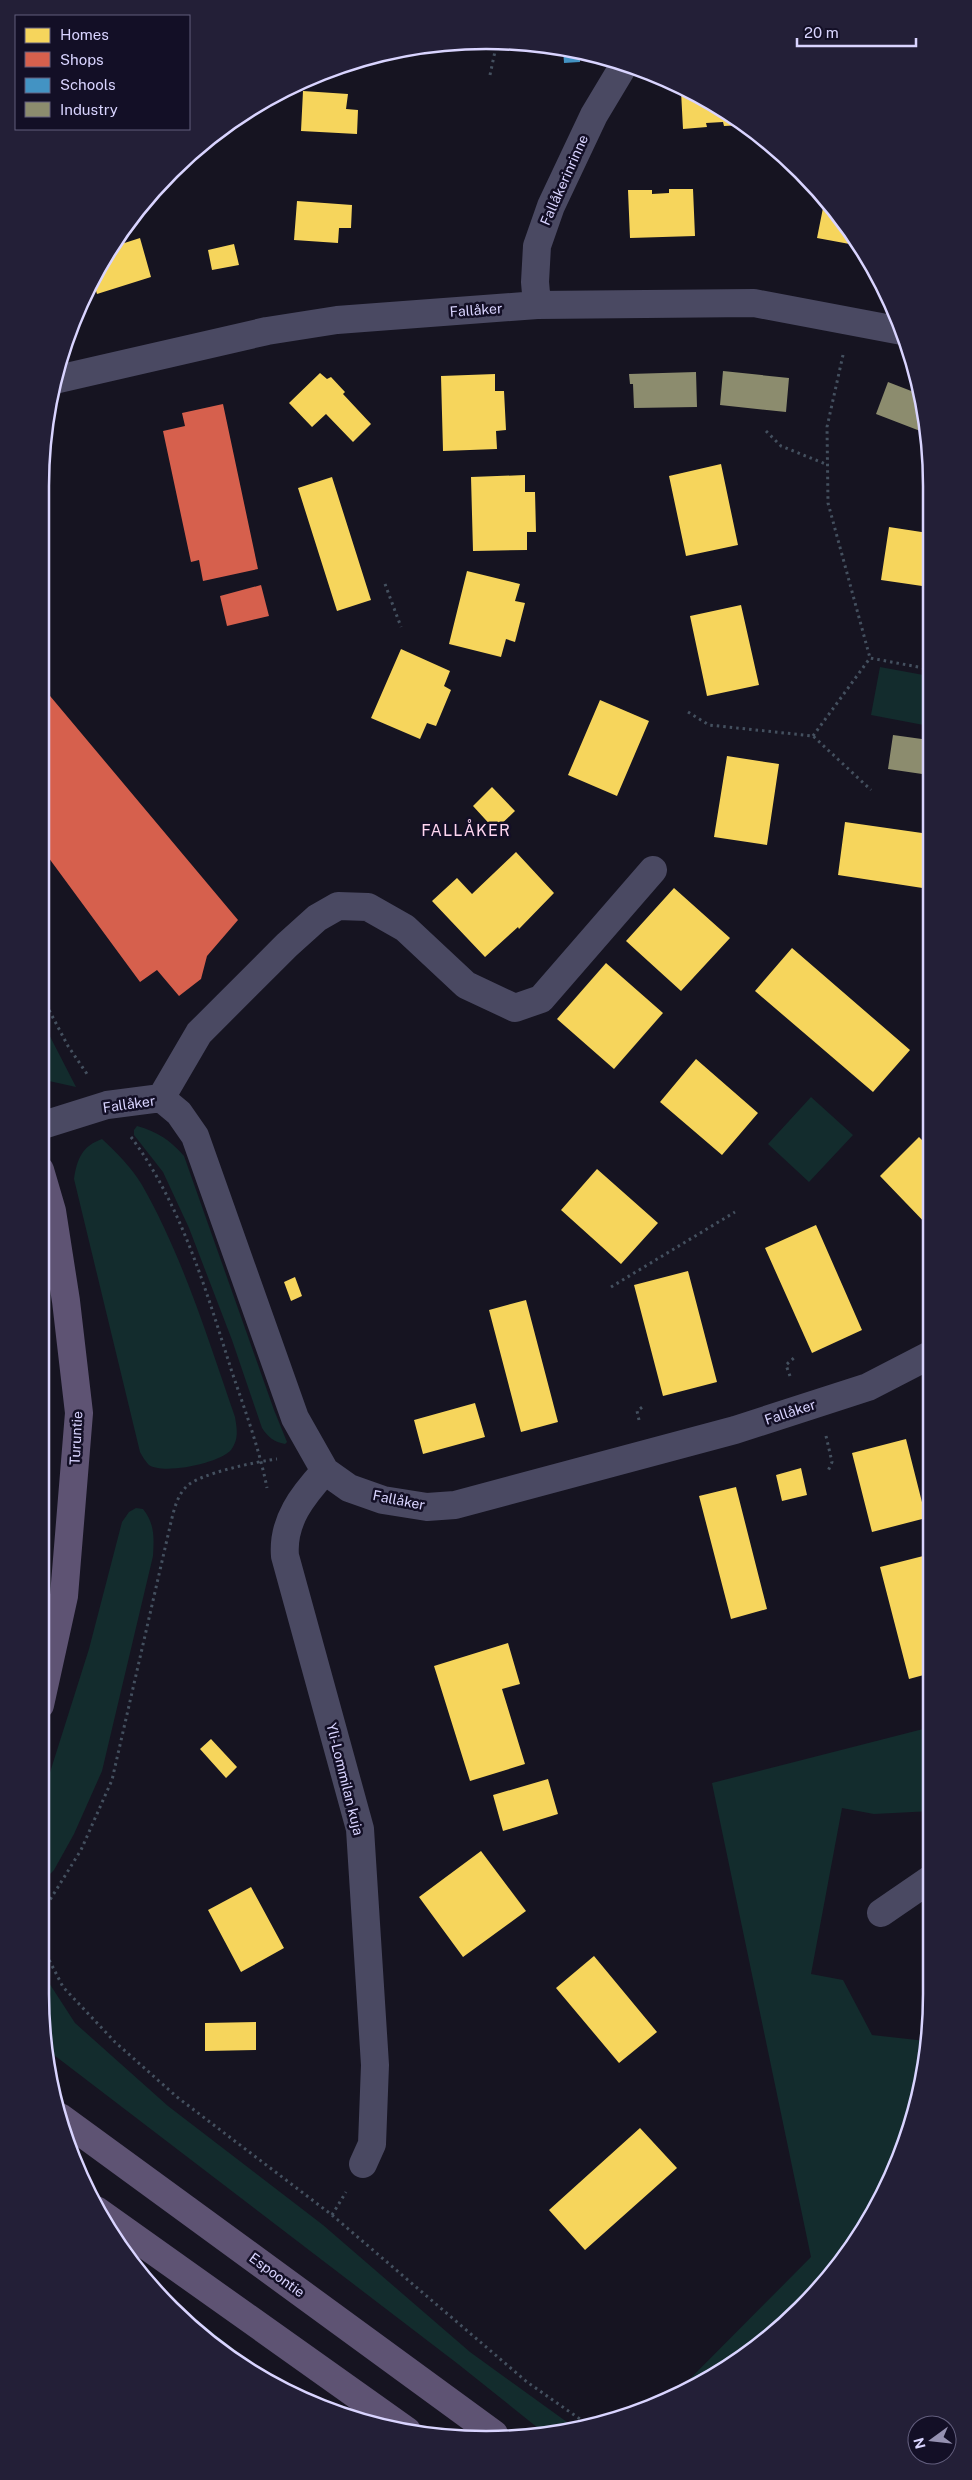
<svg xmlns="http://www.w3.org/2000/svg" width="972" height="2480" font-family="'Public Sans',sans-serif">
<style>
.green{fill:#132c2d}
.homes{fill:#f6d55c}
.shops{fill:#d6604d}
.schools{fill:#4393c3}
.industry{fill:#8c8c6e}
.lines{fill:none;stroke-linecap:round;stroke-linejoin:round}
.path{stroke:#44505f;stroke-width:3;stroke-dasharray:2.5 4;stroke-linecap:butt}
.minor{stroke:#4a4962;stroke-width:28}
.major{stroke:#5e5373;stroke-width:28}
.labels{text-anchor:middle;stroke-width:5;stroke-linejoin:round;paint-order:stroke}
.street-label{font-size:14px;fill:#d9d4ff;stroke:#130f26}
.quarter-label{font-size:16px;letter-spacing:1px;fill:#ffd6f0;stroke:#130f26}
.rim{fill:none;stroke:#d9d4ff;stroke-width:2.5}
</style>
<rect width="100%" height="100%" fill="#161421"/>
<path class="green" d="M 880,667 L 929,676 L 929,726 L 871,715 Z
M 40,1017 L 76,1087 L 49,1081 L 40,1074 Z
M 811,1097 L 853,1135 L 809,1182 L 768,1144 Z
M 137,1126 C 158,1132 170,1140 184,1156 L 274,1410 L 287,1442 L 285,1444 C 274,1442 268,1437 262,1428 L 232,1340 L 189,1228 L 163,1172 L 134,1135 L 134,1130 Z
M 102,1139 C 116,1152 132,1168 142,1185 C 183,1257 208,1339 235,1417 C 237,1429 239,1439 231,1450 C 220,1463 164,1475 149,1465 C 146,1462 142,1456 140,1452 L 74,1179 C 77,1159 82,1146 102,1139 Z
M 136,1508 L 143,1509 C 155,1524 154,1538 153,1556 L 102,1771 L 74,1834 L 54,1870 L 40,1884 L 40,1804 L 89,1649 L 122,1522 L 129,1512 Z
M 931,1727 L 932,1811 L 874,1814 L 842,1808 L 811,1974 L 843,1980 L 872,2035 L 926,2041 L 917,2110 L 886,2192 L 840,2265 L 734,2365 L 671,2398 L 811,2257 L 712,1783 Z
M 40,1969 L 75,2023 L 168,2106 L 323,2225 L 470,2352 L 578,2430 L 543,2432 L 458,2364 L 50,2052 L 40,1994 Z
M 149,2286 L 189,2314 L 287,2391 L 263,2380 Z"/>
<path class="homes" d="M 303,91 L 348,94 L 346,109 L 358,110 L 357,134 L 301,131 Z
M 681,91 L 734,115 L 744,125 L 724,126 L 723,122 L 706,123 L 707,127 L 683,129 Z
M 669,189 L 693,189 L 695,236 L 630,238 L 628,190 L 652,190 L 652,194 L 669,193 Z
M 825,198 L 855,245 L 817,238 Z
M 297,201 L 352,205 L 351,228 L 339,228 L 338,243 L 294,240 Z
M 140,238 L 151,277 L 97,294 L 92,278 L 112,247 Z
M 234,244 L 239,265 L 212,270 L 208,250 Z
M 320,373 L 327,379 L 331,377 L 345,392 L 343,394 L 371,424 L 353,442 L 326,414 L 312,427 L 289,403 Z
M 495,374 L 495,391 L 504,391 L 506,430 L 496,431 L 497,449 L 443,451 L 441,376 Z
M 721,464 L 738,545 L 686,556 L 669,476 Z
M 525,475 L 525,492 L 535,492 L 536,532 L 527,532 L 527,550 L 473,551 L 471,477 Z
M 332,477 L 371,600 L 337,611 L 298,488 Z
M 889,527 L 928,533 L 929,587 L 881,580 Z
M 467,571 L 520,584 L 515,601 L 525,603 L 515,642 L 506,639 L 501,657 L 449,644 Z
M 741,605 L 759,685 L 707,696 L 690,616 Z
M 401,649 L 450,671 L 444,686 L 451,690 L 436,726 L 427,723 L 420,739 L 371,718 Z
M 600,700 L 649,721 L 617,796 L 568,775 Z
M 727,756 L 779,764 L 767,845 L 714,837 Z
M 492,787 L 515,811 L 495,830 L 473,806 Z
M 845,822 L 929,834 L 929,889 L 838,875 Z
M 516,852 L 554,893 L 519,929 L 518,927 L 485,957 L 432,901 L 457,878 L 472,894 Z
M 674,888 L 730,938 L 681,991 L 626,941 Z
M 792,948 L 910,1050 L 873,1092 L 755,991 Z
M 606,963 L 663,1013 L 614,1069 L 557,1019 Z
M 696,1059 L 758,1113 L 722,1155 L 660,1102 Z
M 919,1137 L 930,1148 L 930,1228 L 880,1176 Z
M 597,1169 L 658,1223 L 621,1264 L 561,1210 Z
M 816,1225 L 862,1330 L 812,1353 L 765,1248 Z
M 688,1271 L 717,1382 L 663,1396 L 634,1285 Z
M 295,1277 L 302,1296 L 291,1301 L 284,1282 Z
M 526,1300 L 558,1422 L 521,1432 L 489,1310 Z
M 475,1403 L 485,1437 L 423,1454 L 414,1420 Z
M 906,1439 L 926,1518 L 872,1532 L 852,1453 Z
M 801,1468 L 807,1495 L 782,1501 L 776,1475 Z
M 736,1487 L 767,1609 L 731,1619 L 699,1496 Z
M 931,1554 L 931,1673 L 909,1679 L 880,1567 Z
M 508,1643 L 520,1684 L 502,1689 L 525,1764 L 470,1781 L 434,1666 Z
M 211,1739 L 237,1767 L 226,1778 L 200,1749 Z
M 548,1779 L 558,1814 L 503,1831 L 493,1795 Z
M 481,1851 L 526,1911 L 463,1957 L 419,1897 Z
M 251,1887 L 284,1948 L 241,1972 L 208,1910 Z
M 594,1956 L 657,2032 L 619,2063 L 556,1988 Z
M 256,2022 L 256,2050 L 205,2051 L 205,2023 Z
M 640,2128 L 677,2168 L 585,2250 L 549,2210 Z"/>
<path class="shops" d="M 223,404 L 258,569 L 203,581 L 199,560 L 191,562 L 163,431 L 185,426 L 182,413 Z
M 261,585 L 269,616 L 227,626 L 220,596 Z
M 40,684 L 238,920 L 207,956 L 201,979 L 179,996 L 157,970 L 140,982 L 40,846 Z"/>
<path class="schools" d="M 563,49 L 579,51 L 580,62 L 564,63 Z"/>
<path class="industry" d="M 723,371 L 789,378 L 786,412 L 720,405 Z
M 696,372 L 697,407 L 634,408 L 633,384 L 630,384 L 629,374 Z
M 888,382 L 919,394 L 928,434 L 876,414 Z
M 893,735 L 929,740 L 929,775 L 888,769 Z"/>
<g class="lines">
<path class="path" d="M 490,75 L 497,42
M 843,355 L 827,427 L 828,503 L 870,658
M 766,431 L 781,446 L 828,465
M 385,584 L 401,627
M 688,712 L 709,725 L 813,736 L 871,790
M 813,736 L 870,658 L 929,669
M 40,993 L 68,1046 L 87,1074
M 131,1137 C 181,1204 206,1290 231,1369 C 244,1408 259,1447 267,1488
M 611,1287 L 735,1212
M 790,1376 L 786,1365 L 796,1356
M 639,1420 L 637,1411 L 645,1405
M 826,1436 L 832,1462 L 828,1471
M 40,1916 L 81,1850 L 112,1780 L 171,1522 C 174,1510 177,1496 186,1487 C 197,1474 259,1461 277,1459
M 40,1936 L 45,1952 L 63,1987 L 115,2042 L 177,2097 L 332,2215 L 527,2382 L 590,2426
M 332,2215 L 346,2192"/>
<path class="minor" d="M 537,305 L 535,282 L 537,246 L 551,206 L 594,115 L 624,65
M 54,380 L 267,331 L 337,320 L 537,305 L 754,303 L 902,331
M 161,1098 L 199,1033 L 287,945 L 317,918 L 338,906 L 368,907 L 405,928 L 466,985 L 515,1008 L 541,999 L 653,870
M 40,1126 L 107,1105 L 161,1098 L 179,1113 L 195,1136 L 295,1418 L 325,1471 L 349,1488 L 383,1500 L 427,1507 L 455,1505 L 735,1430 L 868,1387 L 930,1355
M 325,1471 C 303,1495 282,1521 285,1556 L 360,1829 L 375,2065 L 372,2144 L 363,2164
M 881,1913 L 932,1878"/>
<path class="major" d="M 40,1170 L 52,1211 L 66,1301 L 79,1413 L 64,1596 L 40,1705
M 60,2117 L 494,2434
M 96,2210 L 407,2431"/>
</g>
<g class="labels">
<g class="street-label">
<text transform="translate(564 180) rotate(-66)" y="5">Fallåkerinrinne</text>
<text transform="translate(476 310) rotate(-4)" y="5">Fallåker</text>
<text transform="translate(129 1104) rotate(-8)" y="5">Fallåker</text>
<text transform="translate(790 1412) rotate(-18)" y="5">Fallåker</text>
<text transform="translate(76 1438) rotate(-87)" y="5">Turuntie</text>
<text transform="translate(399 1500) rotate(11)" y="5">Fallåker</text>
<text transform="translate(345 1779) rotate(76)" y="5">Yli-Lommilan kuja</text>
<text transform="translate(277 2275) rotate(36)" y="5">Espoontie</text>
</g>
<g class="quarter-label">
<text x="466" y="836">FALLÅKER</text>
</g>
</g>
<path d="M0 0H972V2480H0ZM486 49H486A437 437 0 0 1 923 486V1994A437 437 0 0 1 486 2431H486A437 437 0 0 1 49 1994V486A437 437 0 0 1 486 49Z" fill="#231f37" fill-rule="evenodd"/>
<path class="rim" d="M486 49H486A437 437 0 0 1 923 486V1994A437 437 0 0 1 486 2431H486A437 437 0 0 1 49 1994V486A437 437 0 0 1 486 49Z"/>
<rect x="15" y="15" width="175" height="115" fill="#130f26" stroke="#625e7d"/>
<rect x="25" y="28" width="25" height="15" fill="#f6d55c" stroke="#625e7d"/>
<text x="60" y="40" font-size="15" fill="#d9d4ff">Homes</text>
<rect x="25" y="52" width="25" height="15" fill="#d6604d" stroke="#625e7d"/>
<text x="60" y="65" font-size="15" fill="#d9d4ff">Shops</text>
<rect x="25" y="78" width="25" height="15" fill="#4393c3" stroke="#625e7d"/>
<text x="60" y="90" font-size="15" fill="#d9d4ff">Schools</text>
<rect x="25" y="102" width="25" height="15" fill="#8c8c6e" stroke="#625e7d"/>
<text x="60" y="115" font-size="15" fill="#d9d4ff">Industry</text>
<g transform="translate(932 2440) rotate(255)"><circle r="24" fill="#130f26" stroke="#625e7d"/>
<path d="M0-4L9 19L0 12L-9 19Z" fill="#9591b1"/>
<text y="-8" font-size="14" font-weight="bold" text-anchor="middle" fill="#d9d4ff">N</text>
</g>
<path d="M797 38v8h119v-8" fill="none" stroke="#d9d4ff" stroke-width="2.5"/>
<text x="804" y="38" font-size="15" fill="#d9d4ff" stroke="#130f26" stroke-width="4" paint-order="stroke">20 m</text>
</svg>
